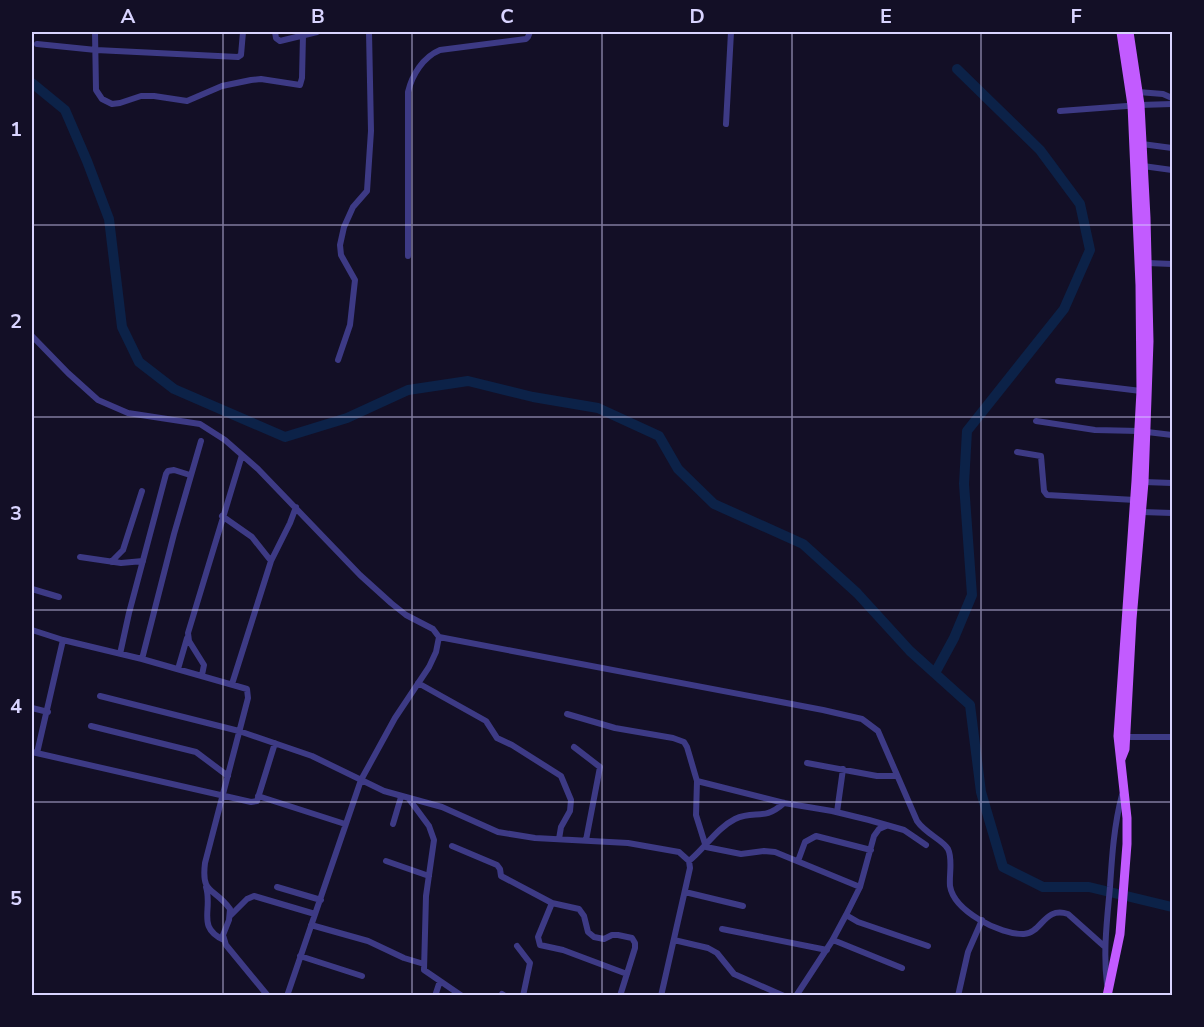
<svg xmlns="http://www.w3.org/2000/svg" width="1204" height="1027" font-family="'Nunito Sans',sans-serif">
<style>
.lines{fill:none;stroke-linecap:round;stroke-linejoin:round}
.river{stroke:#0c2248;stroke-width:10}
.street{stroke:#3d3a85;stroke-width:6}
.primary{stroke:#c25bff;stroke-width:9}
.grid{fill:none;stroke:#d9d4ff;stroke-width:1.5;stroke-opacity:0.55}
.neatline{fill:none;stroke:#d9d4ff;stroke-width:2}
.grid-label{font-size:20px;text-anchor:middle;font-weight:bold;fill:#d9d4ff}
</style>
<rect width="100%" height="100%" fill="#130f26"/>
<g class="lines">
<path class="river" d="M 32,83 L 65,110 L 87,161 L 109,219 L 122,327 L 139,362 L 174,389 L 285,437 L 347,418 L 408,390 L 468,381 L 533,397 L 598,408 L 659,436 L 678,469 L 714,504 L 803,544 L 857,593 L 910,651 L 970,705 L 981,792 L 1003,867 L 1043,887 L 1089,887 L 1172,907
M 935,673 L 954,638 L 972,595 L 964,484 L 967,431 L 1064,309 L 1090,250 L 1080,204 L 1040,150 L 957,69"/>
<path class="street" d="M 95,32 L 96,90 L 102,99 L 112,104 L 120,103 L 141,96 L 154,96 L 187,101 L 222,86 L 251,80 L 261,79 L 300,85 L 302,78 L 303,35
M 275,32 L 276,38 L 280,41 L 317,32
M 37,44 L 96,50 L 238,57 L 241,55 L 243,32
M 1138,92 L 1163,94 L 1172,98
M 1060,111 L 1140,105 L 1172,104
M 726,124 L 731,32
M 1142,144 L 1172,148
M 1143,166 L 1172,170
M 408,256 L 408,92 C 412,75 423,57 440,50 L 526,39 L 528,37 L 530,32
M 1147,263 L 1172,264
M 32,336 L 68,373 L 98,400 L 128,413 L 200,424 L 225,440 L 258,469 L 360,575 L 391,603 L 406,615 L 433,629 L 439,637 L 436,652 L 429,667 L 395,718 L 361,780 L 287,996
M 338,360 L 350,325 L 355,280 L 341,255 L 340,245 L 344,227 L 353,207 L 367,191 L 371,131 L 369,32
M 1058,381 L 1141,391
M 1036,421 L 1095,430 L 1139,431 L 1172,435
M 1017,452 L 1041,456 L 1044,491 L 1047,495 L 1135,500
M 1144,482 L 1172,483
M 1142,512 L 1172,513
M 222,516 L 252,537 L 271,561
M 80,557 L 121,563 L 143,561
M 111,562 L 123,550 L 142,491
M 32,589 L 59,597
M 32,630 L 63,640 L 37,753
M 439,637 L 823,710 L 862,719 L 878,731 L 917,821 C 926,834 943,840 948,849 C 953,859 949,874 950,886 C 954,911 1000,935 1024,934 C 1042,933 1044,906 1068,914 L 1105,947
M 63,640 L 142,659 L 247,689 L 248,698 L 205,863 C 201,895 214,887 230,909 L 229,920 L 223,935 L 226,945 L 268,996
M 120,654 L 129,613 L 166,474 L 168,471 L 174,470 L 190,475
M 142,659 L 174,534 L 201,441
M 178,669 L 187,638
M 202,675 L 204,665 L 189,641 L 188,633 L 242,455
M 418,683 L 486,721 L 497,738 L 512,745 L 561,776 L 571,800 L 570,811 L 561,827 L 559,839
M 232,684 L 271,561 L 290,523 L 296,507
M 100,696 L 239,731 L 312,756 L 384,791 L 442,807 L 498,832 L 535,838 L 628,843 L 679,852 L 689,861 L 690,868 L 661,996
M 32,708 L 48,712
M 567,714 L 615,728 L 673,738 L 684,742 L 687,747 L 697,781 L 696,815 L 706,847 L 741,854 L 764,851 L 775,852 L 860,887
M 91,726 L 196,752 L 228,776
M 1126,737 L 1172,737
M 574,747 L 600,767 L 586,840
M 32,752 L 251,802 L 257,801 L 275,743
M 807,763 L 877,776 L 897,776
M 697,781 L 784,803 L 832,811 L 869,820 L 904,830 L 926,845
M 258,796 L 345,824
M 409,799 L 429,826 L 434,840 L 426,896 L 424,970 L 462,996
M 837,812 L 843,769
M 393,824 L 401,797
M 452,846 L 497,865 L 500,869 L 501,876 L 552,903 L 579,909 L 584,916 L 588,932 L 594,937 L 604,939 L 612,935 L 618,935 L 632,938 L 635,943 L 635,948 L 620,996
M 386,861 L 429,876
M 689,861 C 705,848 717,828 735,819 C 755,809 763,822 784,803
M 798,861 L 805,842 L 816,836 L 871,850
M 206,887 C 213,910 196,927 224,940
M 277,887 L 321,900
M 685,892 L 743,906
M 552,903 L 538,937 L 540,945 L 563,950 L 627,974
M 846,915 L 858,922 L 928,946
M 230,916 L 247,899 L 254,896 L 315,914
M 311,925 L 368,941 L 404,958 L 424,964
M 722,929 L 827,950
M 674,940 L 708,948 L 717,953 L 734,974 L 784,996
M 833,940 L 902,968
M 517,946 L 530,963 L 523,996
M 300,956 L 362,976
M 1107,984 C 1103,952 1107,920 1110,887 C 1112,856 1114,825 1122,795
M 502,994 L 505,996
M 435,996 L 440,981
M 796,996 L 832,941 L 846,915 L 860,887 L 874,836 L 879,829 L 886,826
M 958,996 L 968,952 L 982,920"/>
<path class="primary" d="M 1121,759 L 1125,749 L 1132,619 L 1144,482 L 1149,341 L 1146,218 L 1140,105 L 1129,32
M 1107,996 L 1120,934 L 1127,844 L 1127,818 L 1118,736 L 1136,481 L 1141,391 L 1140,285 L 1133,127 L 1132,105 L 1121,32"/>
</g>
<path class="grid" d="M 223,32 L 223,996M 412,32 L 412,996M 602,32 L 602,996M 792,32 L 792,996M 981,32 L 981,996M 32,225 L 1172,225M 32,417 L 1172,417M 32,610 L 1172,610M 32,802 L 1172,802"/>
<rect width="1204" height="1027" fill="none" stroke="#130f26" stroke-width="66"/>
<rect x="33" y="33" width="1138" height="961" class="neatline"/>
<g class="grid-label">
<text x="128" y="23">A</text>
<text x="318" y="23">B</text>
<text x="507" y="23">C</text>
<text x="697" y="23">D</text>
<text x="886" y="23">E</text>
<text x="1076" y="23">F</text>
<text x="16" y="136">1</text>
<text x="16" y="328">2</text>
<text x="16" y="520">3</text>
<text x="16" y="713">4</text>
<text x="16" y="905">5</text>
</g>
</svg>
